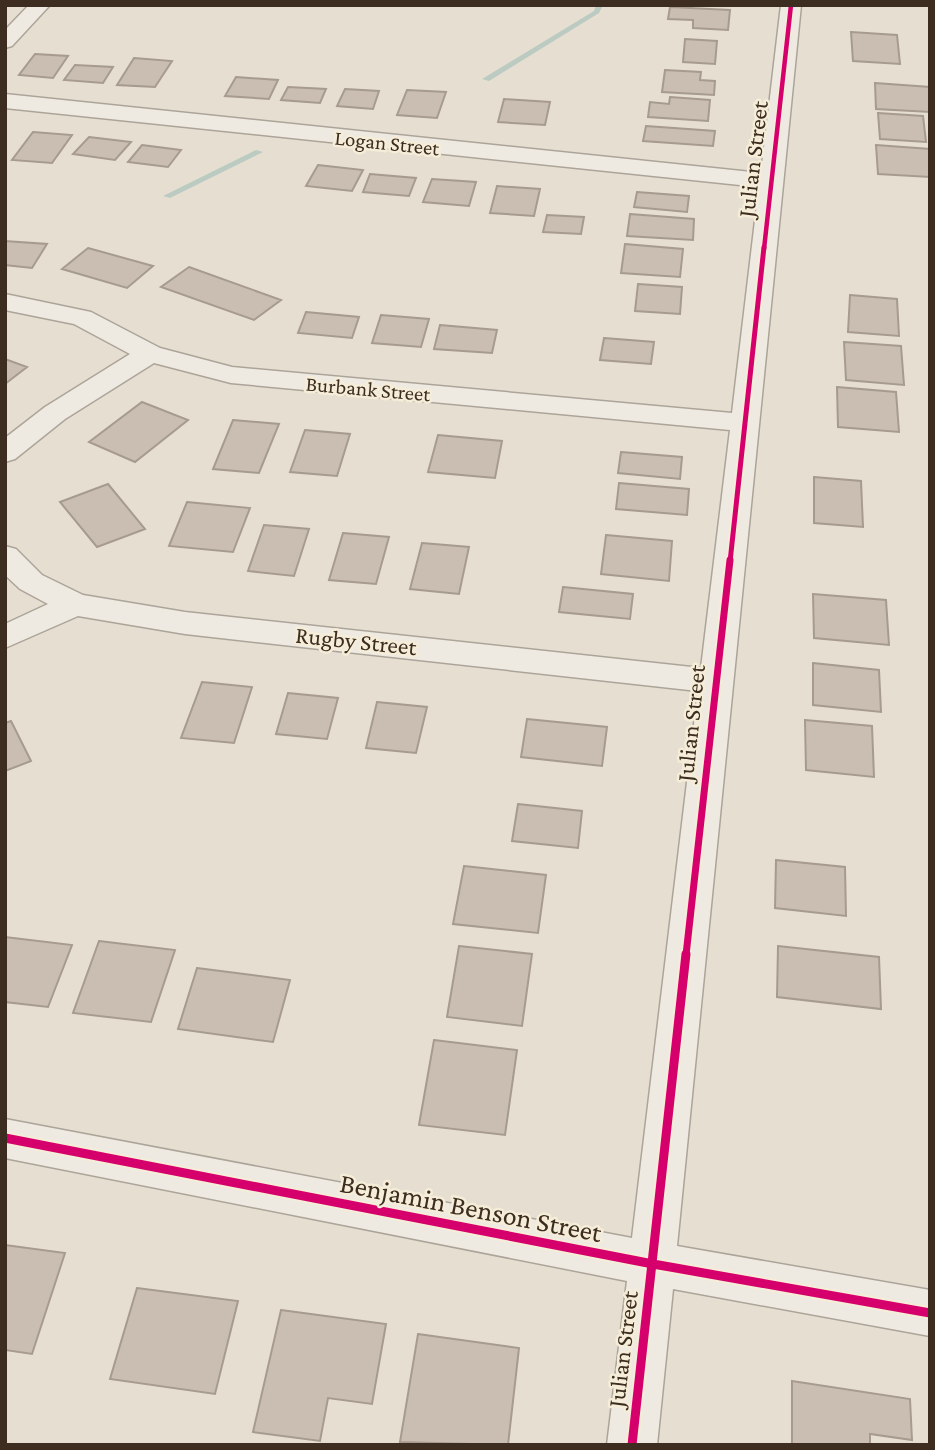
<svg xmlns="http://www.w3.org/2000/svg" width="935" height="1450" font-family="'Crimson Pro',serif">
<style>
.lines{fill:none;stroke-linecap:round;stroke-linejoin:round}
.stream{fill:#bbcbc2;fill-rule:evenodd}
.building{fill:#cabeb2;stroke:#a79b90;stroke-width:2}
.minor-casing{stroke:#aca499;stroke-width:3}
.minor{fill:#eeeae2;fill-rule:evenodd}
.cycleway-far3-casing{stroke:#f6edd8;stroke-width:7}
.cycleway-far2-casing{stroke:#f6edd8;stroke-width:9}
.cycleway-far1-casing{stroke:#f6edd8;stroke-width:11}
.cycleway-casing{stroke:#f6edd8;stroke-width:13}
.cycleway-far3{stroke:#d6006c;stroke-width:4.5}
.cycleway-far2{stroke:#d6006c;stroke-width:5}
.cycleway-far1{stroke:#d6006c;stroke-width:7}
.cycleway{stroke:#d6006c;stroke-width:9}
.labels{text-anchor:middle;stroke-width:5;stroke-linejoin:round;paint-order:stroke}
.far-street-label{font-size:21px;fill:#3c2d20;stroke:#f6edd8}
.street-label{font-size:24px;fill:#3c2d20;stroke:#f6edd8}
.near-street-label{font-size:28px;fill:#3c2d20;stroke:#f6edd8}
</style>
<rect width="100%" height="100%" fill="#e6dfd1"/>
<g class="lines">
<path class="stream" d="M 596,5 L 603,5 L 599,13 L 489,81 L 482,79 L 594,11 Z
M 256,150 L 263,152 L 170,198 L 163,196 Z"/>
</g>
<path class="building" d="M 670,7 L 730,10 L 728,30 L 693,28 L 693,20 L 668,19 Z
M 851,32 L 897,35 L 900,64 L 853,61 Z
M 685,39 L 717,41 L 715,64 L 683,62 Z
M 35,54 L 68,56 L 53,78 L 19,75 Z
M 134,58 L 172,61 L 155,87 L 117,85 Z
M 75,65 L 113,67 L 103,83 L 64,80 Z
M 665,70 L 701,72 L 700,80 L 715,81 L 714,95 L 662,92 Z
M 236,77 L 278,80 L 269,99 L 225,96 Z
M 875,83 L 930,87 L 930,112 L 876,109 Z
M 288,87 L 326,89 L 320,103 L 281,100 Z
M 345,89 L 379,91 L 373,109 L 337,106 Z
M 407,90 L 446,92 L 437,118 L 397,115 Z
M 670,97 L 710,100 L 708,121 L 648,117 L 650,102 L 669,104 Z
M 504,99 L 550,102 L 545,125 L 498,122 Z
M 878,113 L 923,116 L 926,142 L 880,139 Z
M 646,126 L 715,131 L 713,146 L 643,141 Z
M 33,132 L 72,135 L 52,163 L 12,160 Z
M 89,137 L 131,142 L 115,160 L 73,154 Z
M 142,145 L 181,150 L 168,167 L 128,162 Z
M 876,145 L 930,149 L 930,177 L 878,174 Z
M 318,165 L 363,170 L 352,191 L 306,186 Z
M 370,174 L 416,178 L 409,196 L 363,192 Z
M 432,179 L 476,182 L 469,206 L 423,202 Z
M 497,186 L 540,189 L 534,216 L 490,213 Z
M 637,192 L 689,196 L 687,212 L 634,207 Z
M 630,214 L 694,219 L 693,240 L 627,236 Z
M 547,215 L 584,217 L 581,234 L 543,232 Z
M 5,241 L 47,244 L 32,268 L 5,265 Z
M 625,244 L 683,249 L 680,277 L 621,273 Z
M 88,248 L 153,266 L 127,288 L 62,269 Z
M 189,267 L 281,300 L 254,320 L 161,287 Z
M 638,284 L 682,287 L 680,314 L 635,311 Z
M 850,295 L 897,299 L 899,336 L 848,332 Z
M 306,312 L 359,317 L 352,338 L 298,333 Z
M 381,315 L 429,319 L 421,347 L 372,343 Z
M 440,325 L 497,330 L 492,353 L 434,349 Z
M 604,338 L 654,342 L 651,364 L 600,360 Z
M 844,342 L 901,346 L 904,385 L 846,380 Z
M 5,359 L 27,367 L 5,384 Z
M 837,387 L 896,392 L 899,432 L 838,427 Z
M 142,402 L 188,420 L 135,462 L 89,442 Z
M 233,420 L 279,424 L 259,473 L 213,469 Z
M 305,430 L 350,434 L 337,476 L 290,472 Z
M 438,435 L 502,441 L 495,478 L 428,472 Z
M 621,452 L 682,457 L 680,479 L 618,473 Z
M 814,477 L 861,481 L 863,527 L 814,523 Z
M 619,483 L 689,489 L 687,515 L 616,509 Z
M 108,484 L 145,529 L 97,547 L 60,502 Z
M 187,502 L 250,508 L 233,552 L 169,546 Z
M 264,525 L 309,529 L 294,576 L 248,571 Z
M 343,533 L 389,537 L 376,584 L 329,580 Z
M 606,535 L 672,541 L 669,581 L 601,574 Z
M 422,543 L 469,547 L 459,594 L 410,589 Z
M 563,587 L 633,594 L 630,619 L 559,612 Z
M 813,594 L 886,600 L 889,645 L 814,638 Z
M 813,663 L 879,670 L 881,712 L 813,705 Z
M 202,682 L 252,687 L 234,743 L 181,738 Z
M 288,693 L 338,698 L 327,739 L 276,734 Z
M 377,702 L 427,707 L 416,753 L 366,748 Z
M 527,719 L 607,727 L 602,766 L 521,757 Z
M 805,720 L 872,726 L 874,777 L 806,770 Z
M 11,721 L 31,761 L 5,771 L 5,723 Z
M 518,804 L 582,811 L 578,848 L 512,841 Z
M 776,860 L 845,867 L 846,916 L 775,908 Z
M 464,866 L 546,875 L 538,933 L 453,924 Z
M 5,937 L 72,945 L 48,1007 L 5,1002 Z
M 99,941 L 175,950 L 151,1022 L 73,1013 Z
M 459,946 L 532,954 L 522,1026 L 447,1017 Z
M 778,946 L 879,957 L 881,1009 L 777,997 Z
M 197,968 L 290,980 L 273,1042 L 178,1029 Z
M 434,1040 L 517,1050 L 505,1135 L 419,1125 Z
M 5,1245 L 65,1253 L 32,1354 L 5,1350 Z
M 137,1288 L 238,1301 L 215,1394 L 110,1379 Z
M 281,1310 L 386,1324 L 372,1404 L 328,1398 L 320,1441 L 253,1432 Z
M 418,1334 L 519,1348 L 508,1445 L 400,1442 Z
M 792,1381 L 910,1399 L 912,1440 L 870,1434 L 870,1445 L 792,1445 Z"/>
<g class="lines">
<defs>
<path id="minor" d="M 29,5 L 50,5 L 12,46 L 5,48 L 5,30 Z
M 781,5 L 801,5 L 677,1246 L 930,1290 L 930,1336 L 673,1289 L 657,1445 L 607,1445 L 627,1281 L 5,1158 L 5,1119 L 632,1238 L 698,691 L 185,634 L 78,616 L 5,648 L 5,624 L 48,604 L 20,589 L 5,575 L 5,546 L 16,549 L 42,575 L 83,595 L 185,612 L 701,668 L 730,430 L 231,383 L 154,363 L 65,419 L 15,459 L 5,462 L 5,438 L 45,407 L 130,354 L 74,324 L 5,310 L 5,294 L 91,312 L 160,348 L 232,367 L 732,413 L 759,187 L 5,108 L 5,94 L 761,173 Z"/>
</defs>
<use href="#minor" class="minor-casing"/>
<use href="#minor" class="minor"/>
<defs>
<path id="cycleway-far3" d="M 764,249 L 791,5"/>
<path id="cycleway-far2" d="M 730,562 L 764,247"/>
<path id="cycleway-far1" d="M 686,955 L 730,560"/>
<path id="cycleway" d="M 5,1138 L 653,1264 L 930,1313
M 632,1445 L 686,954"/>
</defs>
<use href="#cycleway-far3" class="cycleway-far3-casing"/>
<use href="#cycleway-far2" class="cycleway-far2-casing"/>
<use href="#cycleway-far1" class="cycleway-far1-casing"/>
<use href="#cycleway" class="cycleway-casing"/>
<use href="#cycleway-far3" class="cycleway-far3"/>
<use href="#cycleway-far2" class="cycleway-far2"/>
<use href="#cycleway-far1" class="cycleway-far1"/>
<use href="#cycleway" class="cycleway"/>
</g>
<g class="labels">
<g class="far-street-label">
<text transform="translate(387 143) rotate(6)" y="7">Logan Street</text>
<text transform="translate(368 389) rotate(5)" y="7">Burbank Street</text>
</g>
<g class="street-label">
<text transform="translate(753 159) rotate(-83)" y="8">Julian Street</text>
<text transform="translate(356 641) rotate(6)" y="8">Rugby Street</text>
<text transform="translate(691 723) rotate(-84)" y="8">Julian Street</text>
<text transform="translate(623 1349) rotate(-83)" y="8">Julian Street</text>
</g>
<g class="near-street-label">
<text transform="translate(471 1207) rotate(11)" y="10">Benjamin Benson Street</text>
</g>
</g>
<rect width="935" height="1450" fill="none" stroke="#3c2d20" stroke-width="14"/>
</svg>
